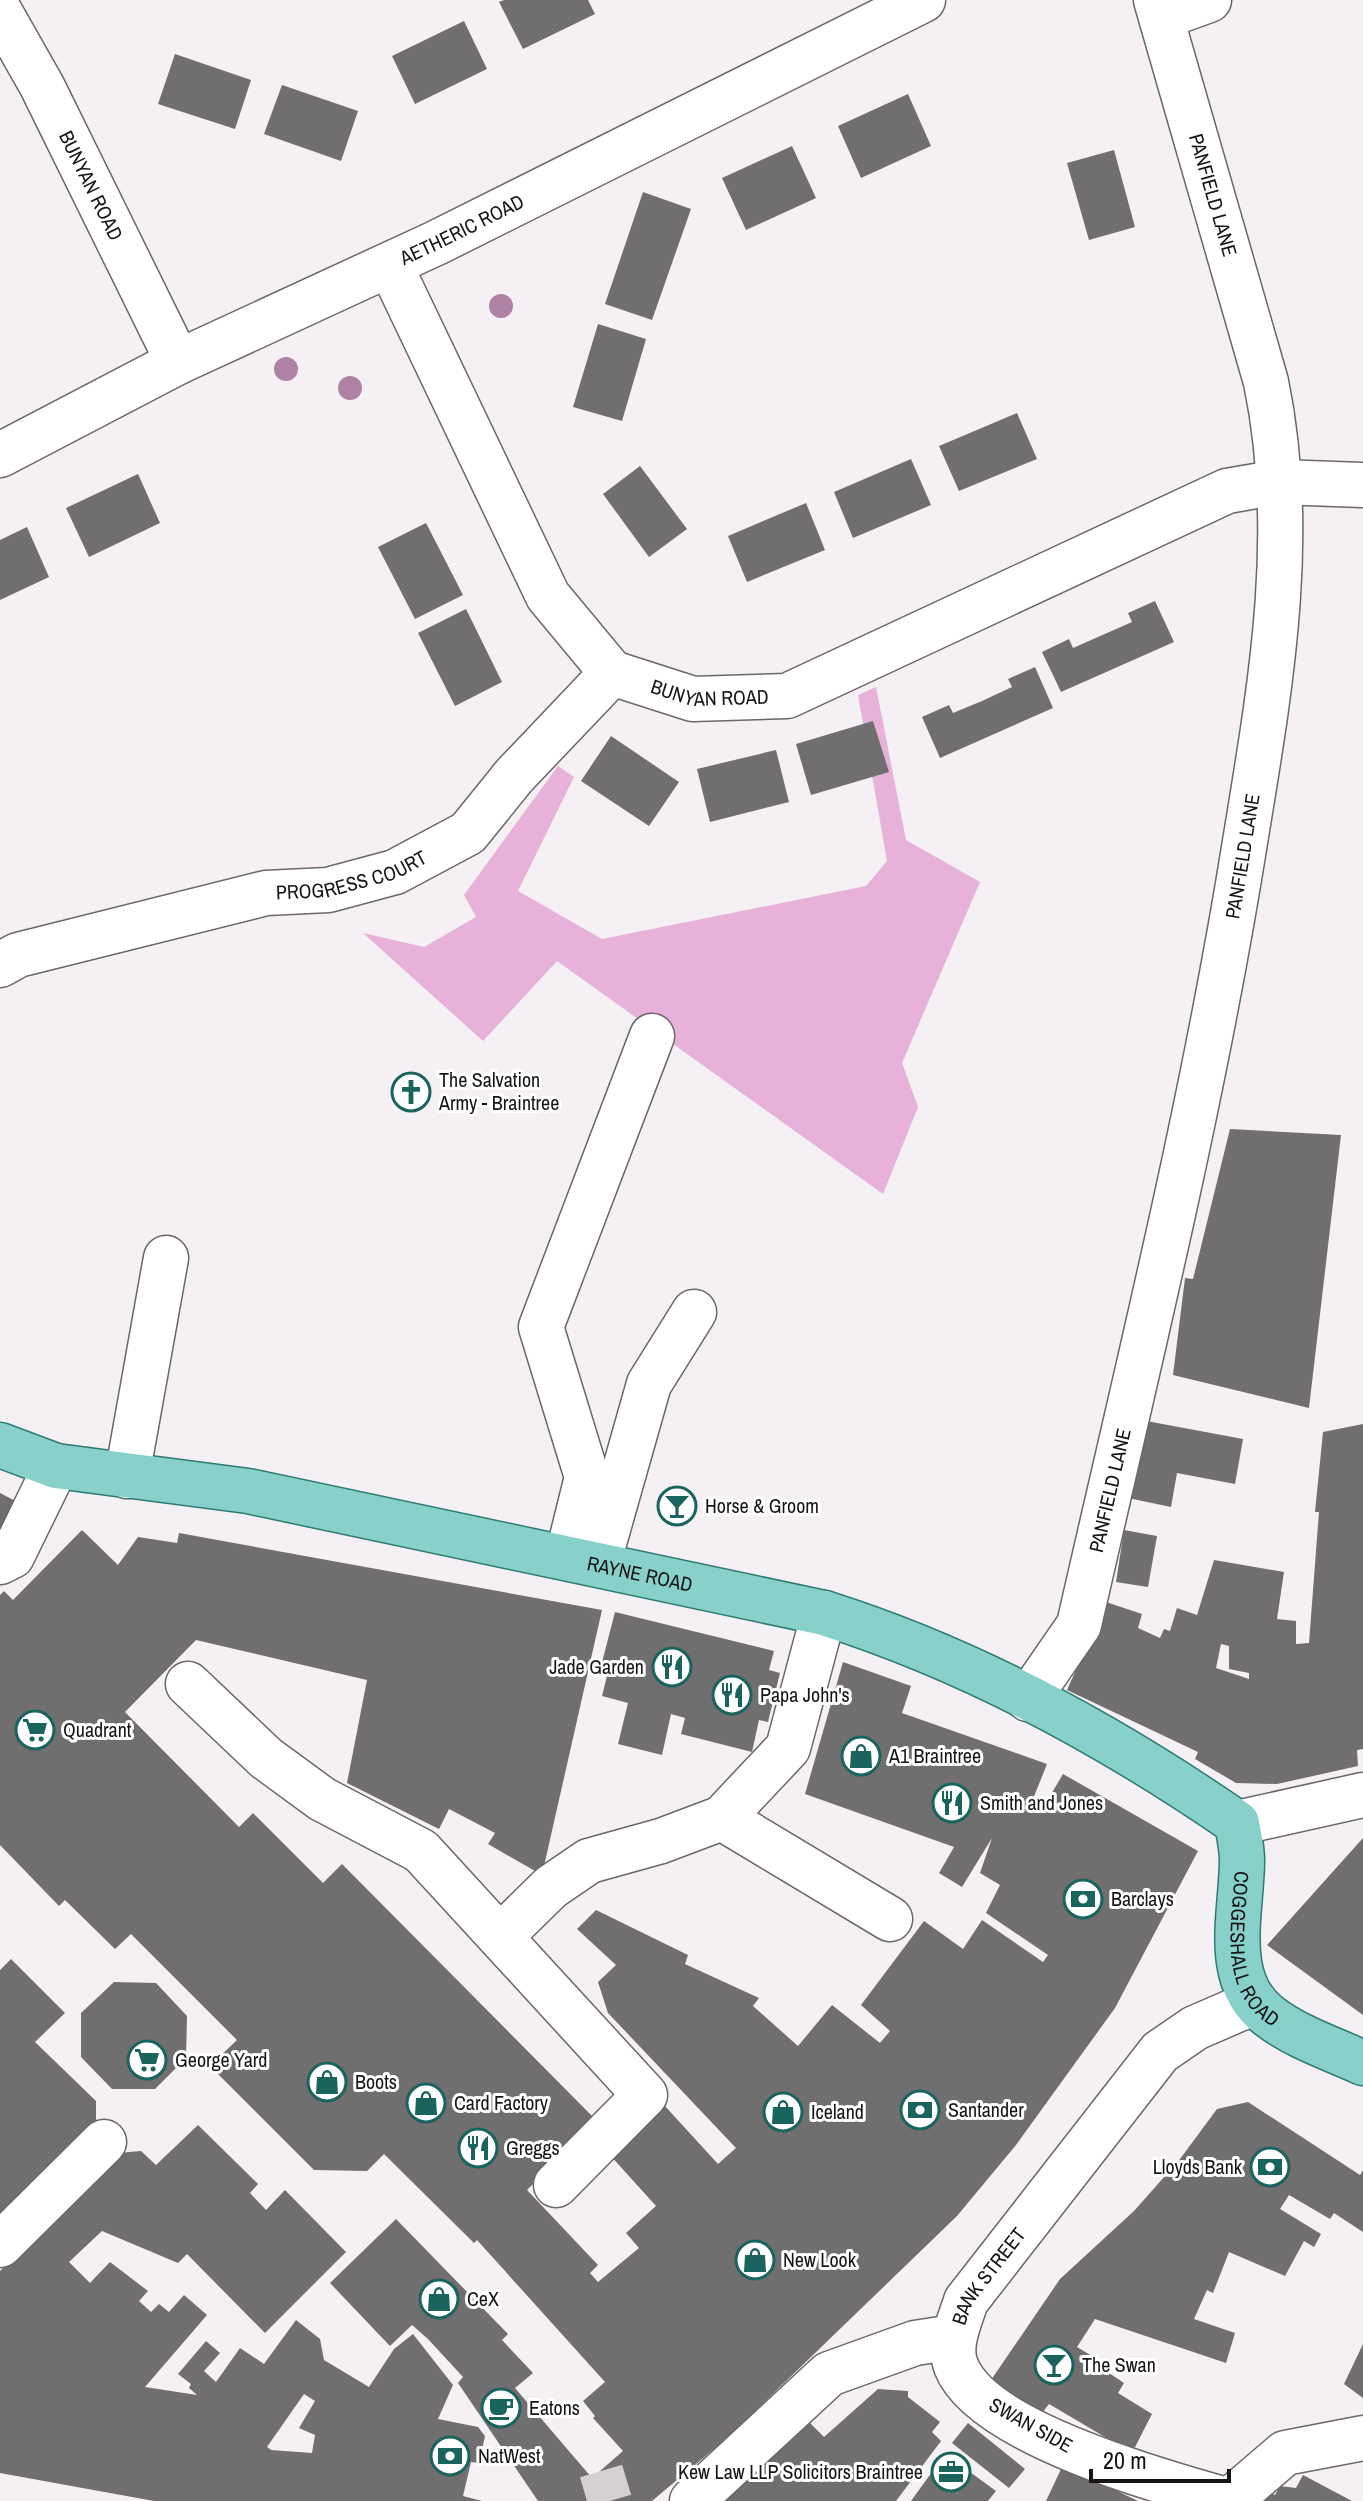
<svg xmlns="http://www.w3.org/2000/svg" width="1363" height="2501" font-family="'Archivo Narrow',sans-serif">
<style>
.green{fill:#e7b1d9}
.building{fill:#716e70;fill-rule:evenodd}
.lines{fill:none;stroke-linecap:round;stroke-linejoin:round}
.minor-tunnel{stroke:#d3cfd2;stroke-width:44;stroke-dasharray:44 22;stroke-linecap:butt}
.minor-casing{stroke:#6b676a;stroke-width:47}
.major-casing{stroke:#2d7c74;stroke-width:47}
.minor{stroke:#fff;stroke-width:44}
.major{stroke:#88d1ca;stroke-width:44}
.tree{fill:#ae81a5}
.labels{text-anchor:middle;stroke-width:6;stroke-linejoin:round;paint-order:stroke}
.street-label{font-size:20px;fill:#171516;stroke:#fff}
.poi-label{font-size:20px;fill:#171516;stroke:#fff;text-anchor:start}
</style>
<rect width="100%" height="100%" fill="#f4f0f3"/>
<path class="green" d="M 876,687 L 906,840 L 980,882 L 902,1063 L 918,1107 L 883,1194 L 557,961 L 483,1041 L 363,933 L 424,947 L 476,917 L 464,895 L 558,766 L 574,777 L 518,891 L 602,939 L 866,886 L 887,861 L 858,695 Z"/>
<path class="building" d="M 504,0 L 588,0 L 595,14 L 523,49 L 499,2 Z
M 464,21 L 487,69 L 415,104 L 392,56 Z
M 175,54 L 251,80 L 235,129 L 158,104 Z
M 282,85 L 358,111 L 341,161 L 264,134 Z
M 908,94 L 931,146 L 861,178 L 838,126 Z
M 792,146 L 816,198 L 746,230 L 722,178 Z
M 1114,150 L 1135,227 L 1089,240 L 1067,163 Z
M 643,192 L 691,209 L 652,320 L 605,304 Z
M 598,324 L 646,339 L 622,421 L 573,407 Z
M 1017,413 L 1037,459 L 959,491 L 939,446 Z
M 911,459 L 931,505 L 853,538 L 834,492 Z
M 640,466 L 687,529 L 649,557 L 603,494 Z
M 138,474 L 160,523 L 89,557 L 66,508 Z
M 806,503 L 825,550 L 747,582 L 728,536 Z
M 426,523 L 463,595 L 415,619 L 378,547 Z
M 27,527 L 49,577 L 0,600 L 0,540 Z
M 1155,601 L 1174,642 L 1061,692 L 1042,652 L 1069,639 L 1073,648 L 1132,622 L 1128,613 Z
M 466,609 L 502,682 L 455,706 L 418,633 Z
M 1035,667 L 1053,708 L 940,758 L 922,717 L 949,705 L 953,713 L 982,701 L 1012,687 L 1008,679 Z
M 873,721 L 889,772 L 811,795 L 796,744 Z
M 611,736 L 679,782 L 649,826 L 581,781 Z
M 776,750 L 789,802 L 710,822 L 697,769 Z
M 1230,1129 L 1341,1135 L 1309,1408 L 1173,1375 L 1185,1278 L 1193,1279 Z
M 1141,1420 L 1243,1439 L 1235,1484 L 1177,1473 L 1171,1507 L 1128,1498 Z
M 1363,1424 L 1363,1749 L 1357,1750 L 1358,1766 L 1277,1784 L 1236,1783 L 1195,1759 L 1198,1752 L 1067,1690 L 1106,1602 L 1142,1614 L 1138,1628 L 1160,1638 L 1164,1629 L 1170,1631 L 1177,1608 L 1197,1615 L 1214,1560 L 1284,1572 L 1277,1619 L 1296,1621 L 1296,1644 L 1309,1643 L 1319,1512 L 1315,1512 L 1323,1432 ZM 1221,1644 L 1229,1646 L 1229,1669 L 1249,1673 L 1249,1679 L 1216,1668 Z
M 0,1493 L 29,1508 L 0,1559 Z
M 82,1530 L 118,1565 L 138,1537 L 177,1543 L 179,1533 L 602,1610 L 542,1875 L 488,1844 L 495,1833 L 449,1809 L 439,1829 L 347,1783 L 367,1680 L 196,1640 L 125,1712 L 239,1827 L 253,1813 L 323,1883 L 342,1864 L 597,2121 L 527,2190 L 598,2265 L 590,2273 L 598,2282 L 639,2248 L 626,2233 L 656,2206 L 609,2154 L 664,2105 L 718,2164 L 736,2148 L 608,2013 L 598,1982 L 616,1965 L 577,1929 L 596,1910 L 688,1955 L 685,1964 L 759,1998 L 753,2006 L 798,2046 L 832,2005 L 880,2043 L 890,2031 L 861,2005 L 924,1921 L 963,1949 L 982,1920 L 1043,1962 L 1048,1955 L 986,1913 L 1000,1885 L 980,1873 L 992,1838 L 962,1887 L 939,1873 L 954,1847 L 805,1794 L 843,1662 L 911,1686 L 902,1713 L 1047,1764 L 1029,1809 L 1040,1813 L 1063,1774 L 1198,1851 L 1115,2008 L 1016,2145 L 957,2216 L 727,2438 L 652,2501 L 538,2501 L 458,2383 L 463,2377 L 428,2339 L 412,2325 L 390,2346 L 330,2283 L 396,2219 L 508,2334 L 502,2340 L 533,2373 L 515,2388 L 592,2478 L 623,2451 L 593,2418 L 595,2416 L 583,2401 L 605,2382 L 477,2240 L 474,2243 L 384,2154 L 367,2171 L 314,2170 L 210,2066 L 237,2040 L 131,1934 L 115,1949 L 65,1900 L 59,1906 L 0,1845 L 0,1595 L 4,1591 L 13,1600 Z
M 1124,1530 L 1157,1536 L 1148,1587 L 1116,1582 Z
M 615,1612 L 774,1651 L 769,1670 L 780,1673 L 768,1722 L 759,1720 L 752,1752 L 681,1734 L 685,1718 L 671,1714 L 662,1755 L 618,1744 L 628,1703 L 602,1696 L 607,1676 L 599,1674 Z
M 1363,1838 L 1363,2015 L 1267,1945 Z
M 11,1959 L 65,2013 L 35,2042 L 96,2101 L 96,2123 L 0,2222 L 0,1970 Z
M 114,1982 L 156,1983 L 187,2016 L 186,2058 L 155,2089 L 112,2089 L 81,2057 L 81,2013 Z
M 1248,2102 L 1360,2175 L 1363,2170 L 1363,2232 L 1334,2213 L 1330,2219 L 1289,2195 L 1280,2209 L 1321,2234 L 1314,2247 L 1304,2241 L 1285,2276 L 1229,2252 L 1213,2293 L 1207,2290 L 1194,2319 L 1235,2333 L 1226,2363 L 1095,2319 L 1077,2347 L 1112,2368 L 1109,2373 L 1124,2383 L 1118,2393 L 1152,2414 L 1132,2453 L 1049,2404 L 1042,2413 L 991,2380 L 1060,2279 L 1134,2211 L 1180,2159 L 1217,2109 Z
M 198,2125 L 258,2184 L 250,2193 L 266,2210 L 285,2190 L 346,2252 L 265,2333 L 187,2254 L 178,2263 L 102,2231 L 69,2262 L 90,2283 L 110,2262 L 148,2291 L 139,2301 L 151,2312 L 159,2304 L 169,2312 L 184,2295 L 207,2315 L 145,2387 L 197,2395 L 189,2388 L 191,2384 L 178,2374 L 206,2341 L 220,2353 L 204,2371 L 216,2382 L 240,2348 L 264,2364 L 296,2320 L 320,2339 L 324,2360 L 369,2387 L 394,2349 L 413,2334 L 453,2385 L 438,2419 L 478,2427 L 485,2436 L 479,2463 L 471,2462 L 463,2496 L 482,2501 L 154,2501 L 0,2473 L 0,2271 L 118,2153 L 141,2151 L 156,2165 ZM 304,2394 L 315,2401 L 299,2428 L 315,2435 L 312,2453 L 271,2450 L 267,2447 Z
M 1363,2344 L 1363,2398 L 1344,2384 Z
M 878,2389 L 908,2391 L 908,2397 L 940,2422 L 932,2432 L 941,2441 L 896,2501 L 725,2501 L 804,2417 L 824,2437 Z
M 968,2423 L 1025,2469 L 1009,2488 L 952,2443 Z
M 945,2454 L 996,2491 L 988,2501 L 911,2501 Z
M 1063,2465 L 1138,2501 L 1046,2501 Z
M 1303,2475 L 1352,2501 L 1260,2501 L 1266,2490 L 1275,2495 L 1280,2486 L 1296,2488 Z"/>
<g class="lines">
<path class="minor-tunnel" d="M 601,2471 L 610,2501"/>
<defs>
<g id="minor">
<path id="s1" d="M 0,12 L 42,86 L 178,362"/>
<path d="M 1162,17 L 1209,0"/>
<path id="s2" d="M 390,265 L 548,596 L 612,673 L 693,699 L 787,696 L 1227,491 L 1279,482 L 1363,485"/>
<path id="s3" d="M 0,455 L 178,362 L 436,243 L 923,0"/>
<path id="s4" d="M 0,965 L 18,955 L 266,893 L 328,890 L 395,872 L 468,833 L 514,776 L 612,673"/>
<path d="M 127,1476 L 166,1258"/>
<path d="M 567,1558 L 587,1477 L 541,1327 L 652,1036"/>
<path d="M 0,1562 L 12,1556 L 56,1466"/>
<path d="M 598,1564 L 649,1384 L 694,1312"/>
<path d="M 188,1684 L 266,1758 L 322,1799 L 421,1851 L 645,2095 L 556,2185"/>
<path id="s5" d="M 1028,1699 L 1079,1625 C 1138,1365 1203,1105 1245,842 C 1270,689 1298,536 1266,382 L 1156,0"/>
<path d="M 722,1818 L 890,1919"/>
<path d="M 1237,1823 L 1363,1795"/>
<path d="M 501,1936 L 551,1887 L 589,1861 L 661,1841 L 722,1818 L 788,1748 L 824,1613"/>
<path d="M 0,2245 L 104,2142"/>
<path d="M 692,2501 L 829,2374 L 915,2343 L 954,2337"/>
<path d="M 1229,2501 L 1285,2453 L 1363,2438"/>
<path id="s6" d="M 1230,2501 C 1165,2483 982,2433 956,2366 C 948,2345 960,2320 966,2301 L 1160,2052 L 1195,2028 L 1255,2002"/>
</g>
<g id="major">
<path id="s7" d="M 0,1445 L 56,1466 L 248,1491 L 824,1613 C 970,1659 1111,1736 1237,1823 C 1239,1835 1242,1848 1242,1860 C 1242,1911 1221,1980 1269,2016 C 1296,2037 1333,2049 1363,2063"/>
</g>
</defs>
<use href="#minor" class="minor-casing"/>
<use href="#major" class="major-casing"/>
<use href="#minor" class="minor"/>
<use href="#major" class="major"/>
</g>
<g class="tree">
<circle cx="501" cy="306" r="12"/>
<circle cx="286" cy="369" r="12"/>
<circle cx="350" cy="388" r="12"/>
</g>
<defs>
<symbol id="church-ring" viewBox="-11 -11 22 22"><circle r="9.5" fill="#fff" stroke="#19645d" stroke-width="1.5"/><path d="M-1.2-6h2.4v3.5h3.3v2.4h-3.3V6h-2.4V-.1h-3.3v-2.4h3.3Z" fill="#19645d"/></symbol>
<symbol id="bar-ring" viewBox="-11 -11 22 22"><circle r="9.5" fill="#fff" stroke="#19645d" stroke-width="1.5"/><path d="M-6-5H6L.8 .8V4.5H3.5V6h-7V4.5H-.8V.8Z" fill="#19645d"/></symbol>
<symbol id="restaurant-ring" viewBox="-11 -11 22 22"><circle r="9.5" fill="#fff" stroke="#19645d" stroke-width="1.5"/><path d="M-5-6h1v4h1v-4h1v4h1v-4h1v5L-1.5 .5V6h-2V.5L-5-1ZM5-6V6H3V1.5H1.5Q1.5-4 5-6Z" fill="#19645d"/></symbol>
<symbol id="supermarket-ring" viewBox="-11 -11 22 22"><circle r="9.5" fill="#fff" stroke="#19645d" stroke-width="1.5"/><path d="M-6-5.5h2.5l.6 2H6L4.5 2H-2.5L-4.4-4H-6ZM-1.5 3.2a1.3 1.3 0 1 0 .1 0ZM3 3.2a1.3 1.3 0 1 0 .1 0Z" fill="#19645d"/></symbol>
<symbol id="shop-ring" viewBox="-11 -11 22 22"><circle r="9.5" fill="#fff" stroke="#19645d" stroke-width="1.5"/><path d="M-5-2.5h2.3a2.7 3.5 0 0 1 5.4 0H5L5.5 6h-11ZM-1.5-2.5h3a1.5 2.3 0 0 0-3 0Z" fill="#19645d"/></symbol>
<symbol id="bank-ring" viewBox="-11 -11 22 22"><circle r="9.5" fill="#fff" stroke="#19645d" stroke-width="1.5"/><path d="M-6-4H6V4H-6ZM0-2.3a2.3 2.3 0 1 0 0 4.6a2.3 2.3 0 1 0 0-4.6Z" fill="#19645d"/></symbol>
<symbol id="cafe-ring" viewBox="-11 -11 22 22"><circle r="9.5" fill="#fff" stroke="#19645d" stroke-width="1.5"/><path d="M-5.5-4.5H6V0H3Q3 3.5 0 3.5H-2.5Q-5.5 3.5-5.5 0ZM3-3.2v2h1.7v-2ZM-6 4.5H4V6H-6Z" fill="#19645d"/></symbol>
<symbol id="office-ring" viewBox="-11 -11 22 22"><circle r="9.5" fill="#fff" stroke="#19645d" stroke-width="1.5"/><path d="M-6-3h4V-5.5h4V-3h4V5H-6ZM-1-4.5V-3h2v-1.5ZM-6 0V1H6V0Z" fill="#19645d"/></symbol>
</defs>
<g fill-rule="evenodd">
<use href="#church-ring" x="389" y="1070" width="44" height="44"/>
<use href="#bar-ring" x="655" y="1484" width="44" height="44"/>
<use href="#restaurant-ring" x="650" y="1645" width="44" height="44"/>
<use href="#restaurant-ring" x="710" y="1673" width="44" height="44"/>
<use href="#supermarket-ring" x="13" y="1708" width="44" height="44"/>
<use href="#shop-ring" x="839" y="1734" width="44" height="44"/>
<use href="#restaurant-ring" x="930" y="1781" width="44" height="44"/>
<use href="#bank-ring" x="1061" y="1877" width="44" height="44"/>
<use href="#supermarket-ring" x="125" y="2038" width="44" height="44"/>
<use href="#shop-ring" x="305" y="2060" width="44" height="44"/>
<use href="#shop-ring" x="404" y="2081" width="44" height="44"/>
<use href="#bank-ring" x="898" y="2088" width="44" height="44"/>
<use href="#shop-ring" x="761" y="2090" width="44" height="44"/>
<use href="#restaurant-ring" x="456" y="2126" width="44" height="44"/>
<use href="#bank-ring" x="1248" y="2145" width="44" height="44"/>
<use href="#shop-ring" x="733" y="2238" width="44" height="44"/>
<use href="#shop-ring" x="417" y="2277" width="44" height="44"/>
<use href="#bar-ring" x="1032" y="2343" width="44" height="44"/>
<use href="#cafe-ring" x="479" y="2386" width="44" height="44"/>
<use href="#bank-ring" x="428" y="2434" width="44" height="44"/>
<use href="#office-ring" x="929" y="2450" width="44" height="44"/>
</g>
<g class="labels">
<g class="street-label">
<text dy="7" stroke="none"><textPath href="#s1" startOffset="196">BUNYAN ROAD</textPath></text>
<text transform="translate(1213 195) rotate(74)" y="7">PANFIELD LANE</text>
<text dy="7" stroke="none"><textPath href="#s3" startOffset="514">AETHERIC ROAD</textPath></text>
<text dy="7" stroke="none"><textPath href="#s2" startOffset="568">BUNYAN ROAD</textPath></text>
<text dy="7" stroke="none"><textPath href="#s5" startOffset="876">PANFIELD LANE</textPath></text>
<text dy="7" stroke="none"><textPath href="#s4" startOffset="364">PROGRESS COURT</textPath></text>
<text dy="7" stroke="none"><textPath href="#s5" startOffset="228">PANFIELD LANE</textPath></text>
<text dy="7" stroke="none"><textPath href="#s7" startOffset="654">RAYNE ROAD</textPath></text>
<text dy="7" stroke="none"><textPath href="#s7" startOffset="1438">COGGESHALL ROAD</textPath></text>
<text dy="7" stroke="none"><textPath href="#s6" startOffset="412">BANK STREET</textPath></text>
<text transform="translate(1031 2425) rotate(29)" y="7">SWAN SIDE</text>
</g>
<g class="poi-label">
<text x="439" y="1087">The Salvation<tspan x="439" dy="23">Army - Braintree</tspan></text>
<text x="705" y="1513">Horse &amp; Groom</text>
<text x="644" y="1674" text-anchor="end">Jade Garden</text>
<text x="760" y="1702">Papa John's</text>
<text x="63" y="1737">Quadrant</text>
<text x="889" y="1763">A1 Braintree</text>
<text x="980" y="1810">Smith and Jones</text>
<text x="1111" y="1906">Barclays</text>
<text x="175" y="2067">George Yard</text>
<text x="355" y="2089">Boots</text>
<text x="454" y="2110">Card Factory</text>
<text x="948" y="2117">Santander</text>
<text x="811" y="2119">Iceland</text>
<text x="506" y="2155">Greggs</text>
<text x="1242" y="2174" text-anchor="end">Lloyds Bank</text>
<text x="783" y="2267">New Look</text>
<text x="467" y="2306">CeX</text>
<text x="1082" y="2372">The Swan</text>
<text x="529" y="2415">Eatons</text>
<text x="478" y="2463">NatWest</text>
<text x="923" y="2479" text-anchor="end">Kew Law LLP Solicitors Braintree</text>
</g>
</g>
<path d="M1091 2469v12h138v-12" fill="none" stroke="#171516" stroke-width="4"/>
<text x="1103" y="2469" font-size="24" fill="#171516" stroke="#ffffff" stroke-width="6" paint-order="stroke">20 m</text>
</svg>
